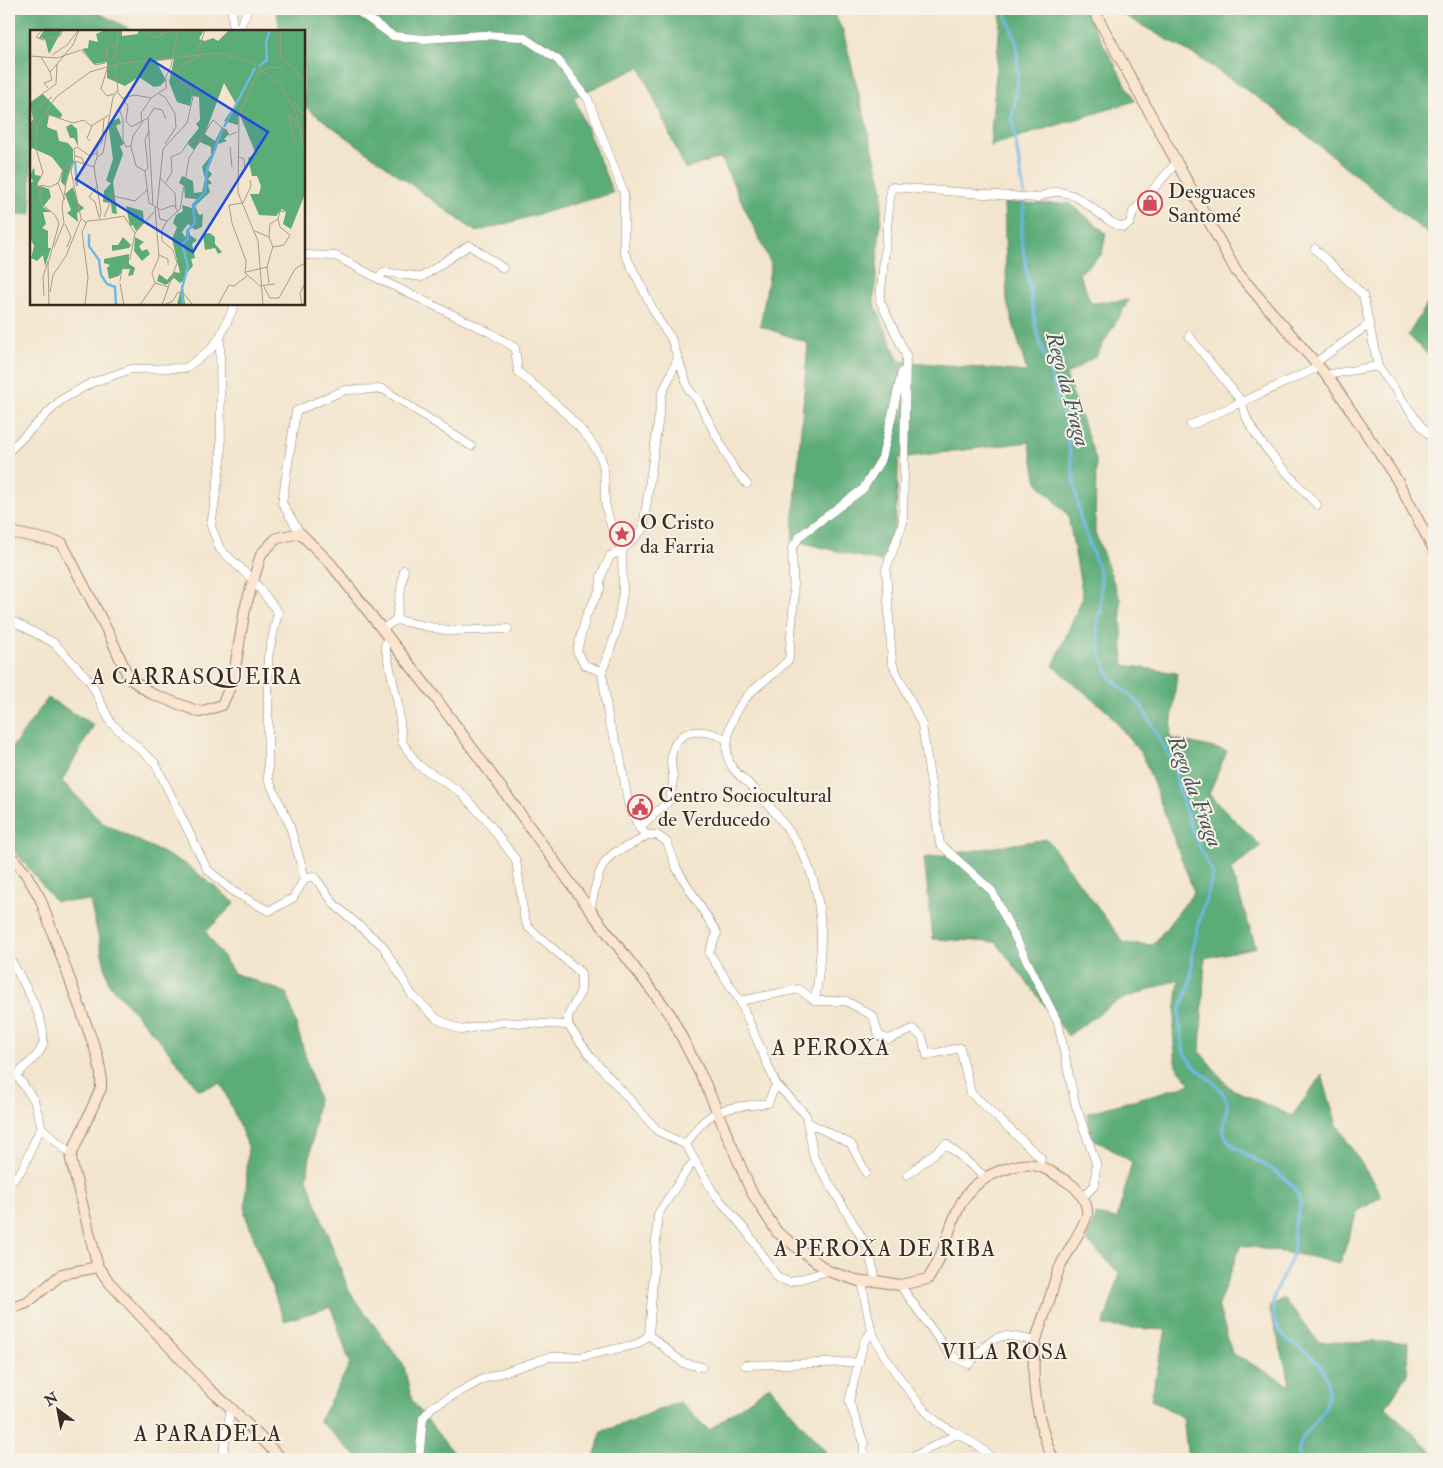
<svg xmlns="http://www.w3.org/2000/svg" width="1443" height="1468" font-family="'IM FELL Double Pica',serif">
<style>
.forest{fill:#5cac78;stroke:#4c6b4b}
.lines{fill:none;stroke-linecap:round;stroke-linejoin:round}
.stream{stroke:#70b8e8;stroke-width:3}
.street-casing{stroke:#978876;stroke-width:9}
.secondary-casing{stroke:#978876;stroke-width:12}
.street{stroke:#fff;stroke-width:8}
.secondary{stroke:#fbe5cf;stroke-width:10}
.labels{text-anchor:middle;stroke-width:4;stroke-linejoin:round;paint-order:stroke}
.poi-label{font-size:21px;fill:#3b2a1e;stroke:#f7f3e8;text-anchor:start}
.water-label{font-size:22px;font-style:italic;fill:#4b555b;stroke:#f7f3e8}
.neighbourhood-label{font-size:22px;letter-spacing:1px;fill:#3b2a1e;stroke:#f7f3e8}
.inset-river{fill:none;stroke:#70b8e8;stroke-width:2.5}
.inset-road{fill:none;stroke:#a99a87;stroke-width:1}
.view{fill:#1d4ed8;fill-opacity:0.15;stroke:#1d4ed8;stroke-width:2.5}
.inset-edge{fill:none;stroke:#3b2a1e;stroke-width:2.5}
</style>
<rect width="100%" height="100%" fill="#f7f3e8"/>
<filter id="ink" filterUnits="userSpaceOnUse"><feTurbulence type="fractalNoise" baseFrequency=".02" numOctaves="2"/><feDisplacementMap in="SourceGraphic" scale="10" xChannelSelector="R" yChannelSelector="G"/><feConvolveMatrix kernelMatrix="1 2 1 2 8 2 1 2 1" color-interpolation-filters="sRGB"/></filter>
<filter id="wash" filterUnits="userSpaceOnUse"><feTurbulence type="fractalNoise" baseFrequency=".0096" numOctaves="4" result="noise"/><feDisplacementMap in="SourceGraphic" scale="20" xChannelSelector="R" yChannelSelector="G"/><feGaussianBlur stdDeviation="1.12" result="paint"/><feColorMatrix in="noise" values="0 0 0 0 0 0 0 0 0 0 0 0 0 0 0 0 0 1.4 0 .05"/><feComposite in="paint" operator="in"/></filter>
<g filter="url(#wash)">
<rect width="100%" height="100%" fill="#f3e5cd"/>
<path class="forest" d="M 9,9 L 91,9 L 134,31 L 31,31 L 31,214 L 9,215 Z
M 276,9 L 831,9 L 843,31 L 883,190 L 874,303 L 899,361 L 1027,372 L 1007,302 L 1004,203 L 1071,204 L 1106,233 L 1102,254 L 1079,274 L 1091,303 L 1129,300 L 1096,356 L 1066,375 L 1096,460 L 1095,532 L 1120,599 L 1124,665 L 1177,673 L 1170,738 L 1227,751 L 1209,794 L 1261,846 L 1231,870 L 1256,947 L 1205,958 L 1200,1052 L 1230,1088 L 1292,1116 L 1322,1075 L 1337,1125 L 1382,1196 L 1357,1212 L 1340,1264 L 1312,1257 L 1241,1245 L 1218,1305 L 1232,1353 L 1291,1386 L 1269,1307 L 1283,1298 L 1319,1342 L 1408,1342 L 1407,1375 L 1386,1407 L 1434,1454 L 1434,1459 L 1188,1459 L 1183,1418 L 1151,1399 L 1166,1330 L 1103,1326 L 1120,1274 L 1086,1240 L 1096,1215 L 1117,1219 L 1132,1162 L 1092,1138 L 1087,1113 L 1191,1084 L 1176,1066 L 1173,1034 L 1179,979 L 1115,1002 L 1068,1036 L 996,942 L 933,939 L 924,858 L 1047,839 L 1124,943 L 1153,945 L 1194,892 L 1143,756 L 1108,712 L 1053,666 L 1083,597 L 1068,515 L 1037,482 L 1029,442 L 899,458 L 895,525 L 881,562 L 792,540 L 808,343 L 760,326 L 771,264 L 721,158 L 685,169 L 640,67 L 574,97 L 613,193 L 476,232 L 304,106 L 304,31 L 280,31 Z
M 1001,9 L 1084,9 L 1135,101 L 990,146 Z
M 1113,9 L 1434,9 L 1434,239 L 1277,111 L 1198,57 Z
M 1434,293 L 1434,361 L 1408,335 Z
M 48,698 L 94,725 L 62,781 L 103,823 L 187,865 L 235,903 L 206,932 L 234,973 L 287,993 L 318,1099 L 307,1179 L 349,1291 L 404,1366 L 412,1401 L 458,1459 L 359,1459 L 319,1421 L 350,1364 L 331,1307 L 284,1321 L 245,1214 L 248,1146 L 221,1083 L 199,1090 L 162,1043 L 109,984 L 90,901 L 55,901 L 9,844 L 9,752 Z
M 769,1386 L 832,1459 L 594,1459 L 601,1432 L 679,1402 L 709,1430 Z"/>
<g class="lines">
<path class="stream" d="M 1004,9 L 1017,45 L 1018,77 L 1012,119 L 1024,193
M 1024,201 L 1021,237 L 1037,333 L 1065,420 L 1080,517 L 1101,576 L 1101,607 L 1097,630 L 1102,658 L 1110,677 L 1142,707 L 1172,761 L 1183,804 L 1196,839 L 1213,875 C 1206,901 1195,929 1192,956 C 1191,963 1192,971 1191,978 C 1189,992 1179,1005 1179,1018 C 1179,1024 1181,1031 1182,1037 C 1182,1041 1182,1048 1184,1052 C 1194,1072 1217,1079 1226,1099 C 1232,1113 1216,1126 1229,1142 C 1244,1159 1296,1173 1300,1202 C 1301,1212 1296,1218 1294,1227 C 1293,1236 1295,1246 1293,1254 C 1286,1277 1268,1290 1274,1318 C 1280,1351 1330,1347 1328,1393 C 1328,1421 1294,1431 1299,1459"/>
</g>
</g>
<g filter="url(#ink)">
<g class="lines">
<defs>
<path id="street" d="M 232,9 L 233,31
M 355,9 L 393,36 L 425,39 L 483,35 L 523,37 L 558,60 L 588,99 L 624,194 L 624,252 L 659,321 L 671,338 L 678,358 L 662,394 L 643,529 L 622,551 L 623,592 L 616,633 L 602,672 L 609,723 L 619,750 L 628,803 L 639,828 L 647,835 L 657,835 L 667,842 L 677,869 L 717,933 L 709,953 L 740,1001 L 776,1084 L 806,1115 L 814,1158 L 868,1248 L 876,1281
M 238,31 L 248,9
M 1315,249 L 1363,295 L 1378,366
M 304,255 L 336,256 L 379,279 L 491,333 L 515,348 L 518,372 C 542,391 592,433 602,461 C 606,472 604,488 605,500 C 607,518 614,534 622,551 L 610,556 L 601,576 L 600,589 L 586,616 L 577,651 L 585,665 L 602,672
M 379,279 L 383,272 L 422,277 L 469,245 L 503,268
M 235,304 L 220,337 L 221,460 L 211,526 L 220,549 L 253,580 L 278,612 L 268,657 L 268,779 L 289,823 L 305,878
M 1189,336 L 1242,402 C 1245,434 1295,480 1317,505
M 678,358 L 689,390 L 697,399 L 734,469 L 747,484
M 1315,363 L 1368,325
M 1326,375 L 1378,366 L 1421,426 L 1434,440
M 1191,425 L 1319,367
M 9,451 L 61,400 L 91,383 L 131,369 L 186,368 L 211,349 L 220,337
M 300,533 L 282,503 L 296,411 L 345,390 L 383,389 L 471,446
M 9,619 L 54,643 L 90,681 L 111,723 L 155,763 L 207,869 L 234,892 L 269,911 L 293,898 L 305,878 L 314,876 L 335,905 L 383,946 L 412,995 L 437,1019 L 461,1030 L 502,1022 L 568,1025
M 396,620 L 450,631 L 508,629
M 382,629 L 396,620 L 404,570
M 388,637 L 385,646 L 398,704 L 402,742 L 418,765 L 459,791 L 487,821 L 516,860 L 524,917 L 528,927 L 581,973 L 581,991 L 568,1016 L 568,1025 L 591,1057 L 658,1131 L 686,1145 L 713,1192 L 747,1232 L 778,1278 L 790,1282 L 828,1271
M 639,828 L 670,800 C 671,793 673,785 673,777 C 673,772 671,767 671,762 C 671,726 705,727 728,740
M 590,910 C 595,891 597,863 616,852 C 627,846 637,843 647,835
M 9,956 C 19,976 51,1025 42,1047 C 36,1061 25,1063 17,1076 L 34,1100 L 42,1128 L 64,1148 L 72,1153
M 740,1001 L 799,989 L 815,1001 L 846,1001 L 873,1016 L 879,1036 L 889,1039 L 913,1029 L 922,1037 L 927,1055 L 960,1048 L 971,1093 L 1041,1158 L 1040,1165
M 815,1001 C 823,951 826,903 804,856 C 792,832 772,808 754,789 C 747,781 737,775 732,767 C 721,751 730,721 740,706 C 752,686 775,676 789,659 L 794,600 L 792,548 L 801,535 L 863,489 L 882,458 L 902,372
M 807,1122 L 851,1144 L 866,1173
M 686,1145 C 709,1105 726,1109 768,1103 L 776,1084
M 907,1175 L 946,1144 L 984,1176
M 9,1182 C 31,1168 27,1147 42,1128
M 1083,1197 L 1095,1185 L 1096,1163 L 1075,1103 L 1058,1023 L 992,891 L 940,844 L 922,725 L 892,663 L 886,569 L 903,523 L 906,355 L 880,301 L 891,187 L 1037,198 C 1042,196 1049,192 1055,192 C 1082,190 1100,222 1124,227 L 1130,223 L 1133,212 L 1177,162
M 862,1282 C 865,1298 867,1315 872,1331 C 879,1352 921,1411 939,1423 C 957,1435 978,1442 992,1459
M 900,1285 L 951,1356 L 969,1364 C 998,1333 994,1332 1036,1341
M 649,1335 L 683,1363 L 702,1367
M 745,1365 L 859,1362
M 222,1459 L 231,1408
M 419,1459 L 423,1418 L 432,1407 L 483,1379 L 549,1357 L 580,1357 L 638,1344 L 649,1335 L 658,1214 L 689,1167 L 695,1162
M 863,1459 L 864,1443 L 849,1401 L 864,1341 L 872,1332
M 909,1459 L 959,1433"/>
<path id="secondary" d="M 1093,9 L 1236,271 L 1332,382 L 1397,480 L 1434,550
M 9,529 L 15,533 L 62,543 L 110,636 L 129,678 L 152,694 L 200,712 L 222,705 L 233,680 L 245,609 L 261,554 L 277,538 L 300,533 L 331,564 L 435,697 L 590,910 L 670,1014 L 705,1083 L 751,1191 L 777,1232 L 828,1271 L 862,1282 L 876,1281 L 900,1285 L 928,1279 C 956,1239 946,1191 1000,1171 C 1031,1159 1039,1164 1066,1181 C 1077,1187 1088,1201 1087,1214 C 1086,1224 1066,1254 1061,1265 C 1055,1276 1053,1289 1049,1301 C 1045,1314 1039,1327 1036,1341 C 1029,1377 1038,1425 1053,1459
M 9,854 L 26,874 L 40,898 L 97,1054 L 101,1074 L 101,1088 L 72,1153 L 71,1160 L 98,1267 L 62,1274 L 27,1303 L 9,1309
M 98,1267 L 109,1282 L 208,1388 L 231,1408 L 282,1459"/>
</defs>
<use href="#street" class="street-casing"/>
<use href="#secondary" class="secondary-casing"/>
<use href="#street" class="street"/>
<use href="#secondary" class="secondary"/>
</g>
</g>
<defs>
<symbol id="shop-ring" viewBox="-11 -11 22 22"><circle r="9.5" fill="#f7f3e8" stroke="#d1495b" stroke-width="1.5"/><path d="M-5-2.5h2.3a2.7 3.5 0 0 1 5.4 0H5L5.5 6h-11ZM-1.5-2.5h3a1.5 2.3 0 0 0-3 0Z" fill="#d1495b"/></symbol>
<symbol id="sight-ring" viewBox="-11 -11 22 22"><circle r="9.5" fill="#f7f3e8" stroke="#d1495b" stroke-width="1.5"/><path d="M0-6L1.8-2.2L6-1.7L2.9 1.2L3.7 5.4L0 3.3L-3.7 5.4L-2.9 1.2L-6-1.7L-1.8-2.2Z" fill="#d1495b"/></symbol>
<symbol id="civic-ring" viewBox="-11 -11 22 22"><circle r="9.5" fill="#f7f3e8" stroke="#d1495b" stroke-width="1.5"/><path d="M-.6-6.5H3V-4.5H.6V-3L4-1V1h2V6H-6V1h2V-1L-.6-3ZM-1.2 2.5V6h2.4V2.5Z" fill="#d1495b"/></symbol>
</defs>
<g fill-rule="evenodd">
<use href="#shop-ring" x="1136" y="189" width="28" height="28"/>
<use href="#sight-ring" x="608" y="520" width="28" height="28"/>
<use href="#civic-ring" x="626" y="793" width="28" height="28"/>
</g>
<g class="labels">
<g class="poi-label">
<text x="1168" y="198">Desguaces<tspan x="1168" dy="24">Santomé</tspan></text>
<text x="640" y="529">O Cristo<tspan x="640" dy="24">da Farria</tspan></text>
<text x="658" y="802">Centro Sociocultural<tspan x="658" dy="24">de Verducedo</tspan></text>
</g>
<g class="water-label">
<text transform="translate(1069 389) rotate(75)" y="8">Rego da Fraga</text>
<text transform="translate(1196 791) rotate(69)" y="8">Rego da Fraga</text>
</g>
<g class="neighbourhood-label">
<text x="197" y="684">A CARRASQUEIRA</text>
<text x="831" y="1055">A PEROXA</text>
<text x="885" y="1256">A PEROXA DE RIBA</text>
<text x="1005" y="1359">VILA ROSA</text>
<text x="208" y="1441">A PARADELA</text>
</g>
</g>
<g transform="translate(30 30)">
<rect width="275" height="275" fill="#f3e5cd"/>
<path d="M 14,0 L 32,0 L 19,24 L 15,9 L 9,8 ZM 75,0 L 92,0 L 92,6 L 108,4 L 108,0 L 174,0 L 169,9 L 175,11 L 183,8 L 188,11 L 199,0 L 275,0 L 275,164 L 261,199 L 253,194 L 256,182 L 252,179 L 246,186 L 229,185 L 220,164 L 229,164 L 231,156 L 227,146 L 222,146 L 218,128 L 226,124 L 209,83 L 208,95 L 194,91 L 206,74 L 194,53 L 175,104 L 185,111 L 192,97 L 197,100 L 199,104 L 194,109 L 197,111 L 188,114 L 178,140 L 182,144 L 178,149 L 182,153 L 178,155 L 180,162 L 165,176 L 169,185 L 173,184 L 172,197 L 165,200 L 158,194 L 152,202 L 155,207 L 159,200 L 160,205 L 167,210 L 162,214 L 165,228 L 161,229 L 163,236 L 156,244 L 153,258 L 155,275 L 147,275 L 153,251 L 150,253 L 144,248 L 136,255 L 127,251 L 129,244 L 137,250 L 144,242 L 150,243 L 142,209 L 147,197 L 143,193 L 146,185 L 153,181 L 152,175 L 162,178 L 166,169 L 155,168 L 154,156 L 149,153 L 152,146 L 163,151 L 164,163 L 172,162 L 175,149 L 172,137 L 181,125 L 181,117 L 170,112 L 164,120 L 157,113 L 169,98 L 166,94 L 170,90 L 169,67 L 162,66 L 160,76 L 147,72 L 139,52 L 144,29 L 126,31 L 136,50 L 130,56 L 124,57 L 109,47 L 95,56 L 77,48 L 77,32 L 64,34 L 52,19 L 58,18 L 59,10 L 68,12 L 66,4 ZM 13,64 L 32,84 L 31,88 L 19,85 L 17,97 L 27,101 L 29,111 L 38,113 L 43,119 L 43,132 L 35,156 L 31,152 L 32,140 L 22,127 L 2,118 L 0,122 L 0,94 L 3,89 L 0,73 ZM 89,88 L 91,93 L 86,96 L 94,114 L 90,116 L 93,124 L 83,152 L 87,184 L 82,183 L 81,173 L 73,172 L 74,161 L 81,153 L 76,151 L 83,129 L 78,93 ZM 41,94 L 47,99 L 48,116 L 44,108 L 40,108 L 36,97 ZM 4,137 L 5,145 L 11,146 L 7,155 L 19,159 L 21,167 L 13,177 L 21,182 L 13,182 L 16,194 L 12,198 L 18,201 L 18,218 L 21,218 L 15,236 L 13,225 L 7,231 L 1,228 L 4,216 L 1,210 L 0,213 L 0,154 L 3,151 L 0,146 ZM 43,157 L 48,173 L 54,178 L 47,183 L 48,192 L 37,183 L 41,180 L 35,164 ZM 96,176 L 113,181 L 114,193 L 106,201 L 103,195 L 100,196 ZM 180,203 L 185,207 L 185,214 L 192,222 L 188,224 L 185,218 L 175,220 L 173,204 ZM 93,207 L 101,215 L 99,218 L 82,221 L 82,215 L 88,215 ZM 105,207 L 114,212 L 109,216 L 112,221 L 117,219 L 120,224 L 112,231 L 104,221 ZM 99,224 L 99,234 L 105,238 L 103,245 L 98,246 L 100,239 L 93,239 L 89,246 L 79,249 L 77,238 L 80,235 L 74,233 L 74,229 Z" fill="#5cac78"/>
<path class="inset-river" d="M 229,36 L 237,30 L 236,13 L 240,0M 194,97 L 225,38M 45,132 L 47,156M 59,204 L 59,216 L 69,230 L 71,245 L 77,254 L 85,257 L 86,275M 153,275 L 152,258 L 158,236 L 152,214 L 158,209 L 157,201 L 165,193 L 163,175 L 175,162 L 177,139 L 193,98"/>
<path class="inset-road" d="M 12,0 L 6,7 L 13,10 L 30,6 L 33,0M 113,0 L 125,8 L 137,0M 125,8 L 141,0M 168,21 L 175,0M 22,25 L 37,15 L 48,1M 0,26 L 27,28 L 51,20 L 65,35 L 75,33 L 77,19 L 85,15M 11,27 L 20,42 L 27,34M 250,30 L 251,0M 253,30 L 263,37 L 275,53M 84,31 L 89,0M 85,36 L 88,61M 77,39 L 71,59 L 77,66 L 84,64M 140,43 L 169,26M 18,58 L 14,53 L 22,50 L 20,42M 129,64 L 135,67 L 145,84 L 146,97 L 135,114M 92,68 L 105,65 L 121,68M 264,71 L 271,83 L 275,82M 0,73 L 26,54 L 27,34 L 43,15 L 49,0M 93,73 L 89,79 L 93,89 L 93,110 L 96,117 L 101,116 L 106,136 L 115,141M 0,83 L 22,67M 0,84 L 5,89 L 0,100M 16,84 L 43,93 L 54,90 L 61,96 L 79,85M 259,84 L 268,97M 258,85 L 265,113M 118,88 L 124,78 L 132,80 L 136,89M 119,101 L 115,110 L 118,138 L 115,141 L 119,173 L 123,175M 0,106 L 26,67 L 60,42 L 87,34 L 186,23 L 219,31 L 249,53 L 266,82 L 275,124M 60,111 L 57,108 L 62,96M 5,113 L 8,96M 5,115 L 13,143 L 7,154 L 12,174 L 25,185 L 29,193 L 18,234 L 19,275M 101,116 L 103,106 L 112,93 L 111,83 L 121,68 L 136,58 L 136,47 L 141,36 L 148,0M 200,117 L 202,137M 45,126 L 44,119 L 47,117 L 60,126 L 67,123M 67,126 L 67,118 L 72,112 L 74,89M 209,127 L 214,129 L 215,141M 55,136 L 52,128 L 45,126 L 41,141 L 51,188 L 56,193M 130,148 L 145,163 L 146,177M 136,152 L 142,142 L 141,127 L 151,123 L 157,114 L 171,109M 28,153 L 33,140 L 43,129M 68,155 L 59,167 L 65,172 L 69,187M 11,164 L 11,155 L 20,157 L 28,153 L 35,170M 213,173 L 199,175 L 202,193 L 216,231 L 215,243 L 229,255M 213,173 L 221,156 L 220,150M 125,177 L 129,227 L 122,243 L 125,253 L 138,257M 127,178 L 133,119 L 157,93 L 163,67 L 161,59 L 151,52 L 147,41M 128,179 L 130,189 L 137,191M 74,187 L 83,166 L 105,171 L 118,159M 70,190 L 94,186 L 105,203 L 100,229 L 92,239 L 90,251M 35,194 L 41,207 L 37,217M 225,201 L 239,207 L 243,217 L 254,215 L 260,205 L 250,197 L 248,189M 105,203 L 124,182M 239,207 L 240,194 L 248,189 L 250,181 L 255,182M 24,217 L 34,193 L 32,177 L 39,137 L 45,131 L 64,137 L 67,127 L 73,123 L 83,67 L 87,61 L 98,76 L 96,91 L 101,97 L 118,88 L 123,175 L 131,180 L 144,175 L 148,182M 129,225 L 138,229 L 138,235M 216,242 L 237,237M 90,253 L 94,275M 239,253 L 237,237 L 243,216M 229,256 L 245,254M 234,257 L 240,268 L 249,268 L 265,239 L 275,233M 20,262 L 23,245 L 36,226 L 51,189M 14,266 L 13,247 L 18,231M 55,275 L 58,247 L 52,202 L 57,191 L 69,190 L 71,182 L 64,137M 110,275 L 125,253M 132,275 L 147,233 L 143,220 L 132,211 L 132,200 L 137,191 L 150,179 L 159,128 L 183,90 L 200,105 L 207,102M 134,275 L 143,271 L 148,262 L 154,264 L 163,275M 188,275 L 199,255 L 204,256 L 217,246M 233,275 L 228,211 L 208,163 L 209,86 L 227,44 L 239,37 L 252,38 L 253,35M 272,275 L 270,263 L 275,253"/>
<path class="view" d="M 120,29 L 238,102 L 163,222 L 46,149 Z"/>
<rect width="275" height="275" class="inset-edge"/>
</g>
<rect width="1443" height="1468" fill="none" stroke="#f7f3e8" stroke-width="30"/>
<g transform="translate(58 1410) rotate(328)" stroke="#f7f3e8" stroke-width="4" paint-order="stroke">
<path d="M0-4L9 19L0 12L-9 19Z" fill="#3b2a1e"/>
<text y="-8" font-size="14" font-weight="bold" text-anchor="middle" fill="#3b2a1e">N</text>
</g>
</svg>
